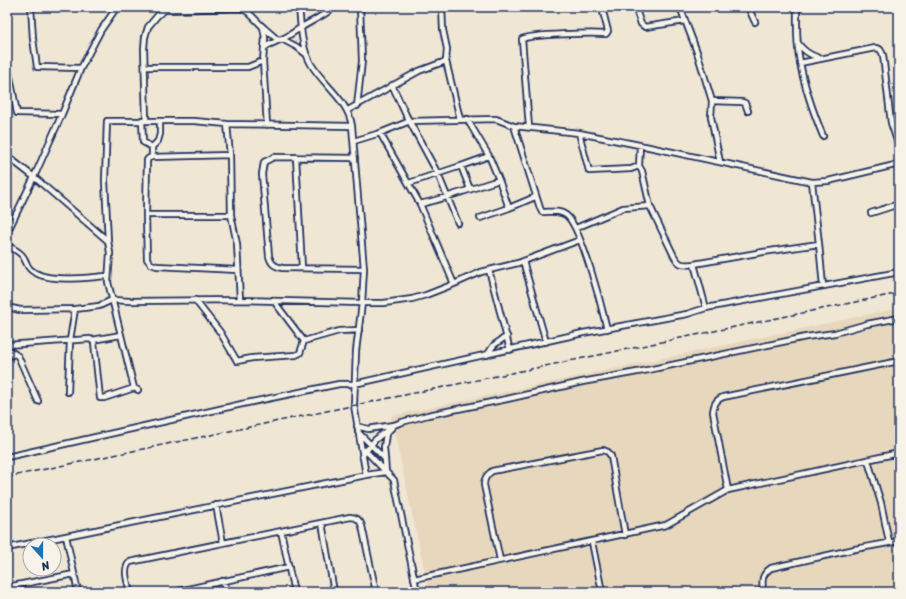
<svg xmlns="http://www.w3.org/2000/svg" width="906" height="599" font-family="Sriracha,sans-serif">
<style>
.built{fill:#e7d7bd}
.lines{fill:none;stroke-linecap:round;stroke-linejoin:round}
.minor-casing{stroke:#1b2f5e;stroke-width:8}
.minor{stroke:#f7f3e8;stroke-width:4.5}
.rail{stroke:#1b2f5e;stroke-width:1.5;stroke-dasharray:6 3;stroke-linecap:butt}
</style>
<rect width="100%" height="100%" fill="#f0e6d4"/>
<filter id="ink" filterUnits="userSpaceOnUse"><feTurbulence type="fractalNoise" baseFrequency=".025" numOctaves="2"/><feDisplacementMap in="SourceGraphic" scale="8" xChannelSelector="R" yChannelSelector="G"/><feConvolveMatrix kernelMatrix="1 2 1 2 8 2 1 2 1" color-interpolation-filters="sRGB"/></filter>
<g filter="url(#ink)">
<path class="built" d="M 899,308 L 899,592 L 429,592 L 391,416 Z"/>
<g class="lines">
<defs>
<path id="minor" d="M 31,7 L 33,39 L 37,67 L 81,68
M 299,7 C 301,26 301,47 311,64 C 324,86 348,100 352,126 L 364,269 L 362,303 L 356,351 L 354,405 L 366,475
M 442,7 L 443,30 L 447,49 L 446,61 L 460,119
M 635,7 L 641,24 L 645,27 L 685,21
M 680,7 L 697,52 L 712,101 L 711,117 L 720,162
M 748,7 L 755,22
M 797,7 C 797,25 796,44 800,62 C 804,86 814,114 823,136
M 860,7 L 861,8
M 263,27 L 265,38 L 264,48
M 282,39 L 297,47 L 306,54
M 798,43 C 803,51 810,55 819,58
M 800,63 L 875,48 C 880,48 881,50 883,55 L 891,123 L 899,147
M 145,67 L 248,67 L 263,61
M 7,69 L 9,72 L 17,113 L 62,114
M 392,85 L 406,115 L 438,174 L 458,223
M 712,101 L 742,102 L 745,103 L 748,111
M 357,106 L 362,61 L 360,7
M 348,110 L 419,71 L 446,61
M 467,119 L 489,156 L 499,180
M 142,120 L 143,142 L 152,147
M 146,120 L 144,48 L 145,37 L 148,27 L 158,15 L 165,10 L 241,8 L 248,12 L 263,27 L 278,40
M 227,124 L 230,155 L 231,215 L 237,244 L 240,300
M 267,125 L 263,61 L 264,48 C 272,42 277,42 286,37 C 292,34 296,30 302,27 C 313,20 324,16 334,7
M 514,126 L 540,208 L 542,212 C 551,212 559,210 566,215 C 581,226 602,308 607,329
M 529,127 L 522,39 C 533,34 592,33 606,34 L 608,31 L 602,8 L 611,7
M 380,133 L 420,204 L 454,284
M 579,133 L 589,171 L 631,169 L 639,166
M 354,141 L 380,133 L 410,121 L 496,119 L 514,126 L 579,133 L 649,147 L 812,182 L 828,181 L 899,164
M 640,146 L 639,166 L 642,171 L 650,206 L 674,256 C 680,266 683,265 694,264 L 763,252 L 819,244 L 812,182
M 230,155 L 152,157 L 149,158 L 147,160 L 146,215 L 147,259 L 151,264 L 157,266 L 238,270
M 7,156 L 34,177 L 108,241
M 152,157 L 152,147 L 158,141 L 160,134 L 160,121
M 296,157 L 302,268
M 355,158 L 274,157 L 264,162 L 262,174 L 269,256 C 271,264 274,266 282,268 L 364,269
M 461,166 L 489,156
M 409,183 L 461,166 L 470,189
M 420,204 C 447,198 473,188 499,180 L 509,208 L 535,197
M 871,213 L 899,204
M 146,215 L 231,215
M 480,218 L 509,208
M 576,228 L 623,208 L 650,206
M 7,233 L 34,177 L 62,114 L 81,68 L 101,30 L 117,7
M 819,244 L 823,286
M 7,245 C 13,249 21,252 24,258 C 26,262 27,266 30,269 C 45,284 88,277 108,276
M 523,261 L 546,342
M 694,264 L 706,308
M 489,270 L 510,350
M 195,300 L 220,332 L 237,361 L 252,358 L 296,355 L 300,353 L 304,341 L 339,331 L 359,330
M 273,300 L 304,341
M 7,307 L 20,310 L 75,309 L 99,306 L 112,300 L 130,301 L 240,300 L 362,303 L 384,303 L 412,299 L 426,295 L 454,284 L 481,272 L 518,263 L 580,240
M 92,340 L 121,335
M 7,345 L 90,339 L 94,342 L 100,398 L 104,398 L 134,388
M 7,349 L 18,356 L 38,401
M 487,355 L 494,345 L 507,336
M 7,357 L 15,354
M 138,390 L 134,388 L 108,282 L 110,253 L 108,241 L 105,181 L 107,121 L 194,121 L 227,124 L 352,126
M 68,392 L 70,340 L 75,309
M 357,426 L 368,429 L 393,425
M 358,432 L 385,459
M 365,450 L 386,472
M 362,456 L 375,440 L 387,430
M 7,457 L 242,404 L 339,384 L 354,384 L 583,333 L 687,314 L 706,308 L 899,272
M 868,461 L 881,503 L 889,542
M 386,472 L 384,447 L 386,434 L 394,425 L 402,422 L 428,415 L 507,399 L 582,382 L 643,371 L 806,337 L 835,333 L 867,324 L 899,318
M 728,490 L 713,412 C 714,404 716,400 723,397 L 899,361
M 216,505 L 223,543
M 322,523 L 334,592
M 281,531 L 294,592
M 66,536 L 78,592
M 592,542 L 602,592
M 7,548 L 366,475 L 386,472 L 394,480 L 417,592
M 500,560 L 484,485 C 484,478 487,475 492,471 L 603,450 L 608,452 L 611,456 L 625,535
M 414,579 L 666,525 L 728,490 L 899,453
M 222,581 L 229,592
M 7,587 L 74,574
M 130,592 C 128,583 122,569 130,562 L 350,517 C 357,517 360,520 362,526 L 376,592
M 174,592 L 289,567
M 763,592 C 762,580 761,575 771,568 L 855,549 L 899,541"/>
</defs>
<use href="#minor" class="minor-casing"/>
<use href="#minor" class="minor"/>
<path class="rail" d="M 7,477 L 899,293"/>
</g>
</g>
<rect width="906" height="599" fill="none" stroke="#f7f3e8" stroke-width="24"/>
<rect x="12" y="12" width="882" height="575" fill="none" stroke="#1b2f5e" stroke-width="1.5" filter="url(#ink)"/>
<g transform="translate(42 557) rotate(159)"><circle r="19" fill="#f7f3e8" stroke="#9fa5b1"/>
<path d="M0-3L7 15L0 10L-7 15Z" fill="#1f6fb2"/>
<text y="-6" font-size="11" font-weight="bold" text-anchor="middle" fill="#1b2f5e">N</text>
</g>
</svg>
